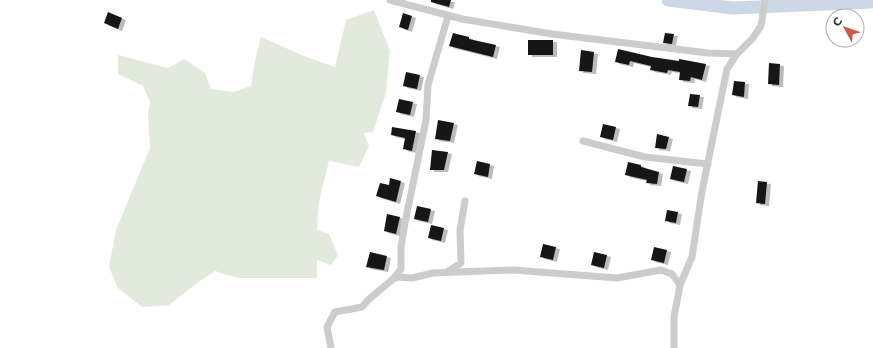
<svg xmlns="http://www.w3.org/2000/svg" width="873" height="348" font-family="Montserrat,sans-serif">
<style>
.green{fill:#e2eade}
.lines{fill:none;stroke-linecap:round;stroke-linejoin:round}
.river{stroke:#cdd8e7;stroke-width:13}
.building{fill:#161616;filter:url(#shadow)}
.minor{stroke:#ccc;stroke-width:7}
</style>
<defs>
<filter id="shadow"><feDropShadow dx="4" dy="2" stdDeviation="0" flood-color="#0004"/></filter>
</defs>
<rect width="100%" height="100%" fill="#fff"/>
<path class="green" d="M 374,10 L 390,51 L 386,93 L 373,132 L 364,133 L 369,146 L 359,167 L 329,161 L 319,202 L 317,230 L 329,234 L 338,255 L 331,265 L 317,260 L 317,278 L 238,278 L 215,271 L 197,283 L 169,305 L 142,307 L 118,288 L 109,267 L 116,230 L 150,148 L 148,114 L 150,102 L 143,86 L 118,74 L 118,55 L 168,68 L 184,59 L 205,73 L 211,89 L 233,92 L 251,86 L 255,60 L 261,37 L 304,56 L 335,67 L 346,20 Z"/>
<g class="lines">
<path class="river" d="M 668,0 L 733,8 L 873,2"/>
</g>
<path class="building" d="M 431,0 L 451,0 L 449,7 L 431,2 Z
M 108,12 L 122,18 L 118,29 L 104,23 Z
M 403,13 L 412,16 L 408,30 L 399,27 Z
M 453,33 L 469,37 L 469,39 L 496,45 L 493,57 L 449,46 Z
M 665,33 L 674,34 L 672,44 L 663,43 Z
M 528,40 L 553,40 L 553,55 L 528,55 Z
M 618,49 L 652,57 L 679,61 L 679,59 L 706,64 L 702,80 L 691,77 L 690,81 L 679,80 L 680,72 L 668,70 L 667,73 L 650,70 L 651,66 L 630,61 L 629,65 L 615,62 Z
M 581,50 L 594,52 L 592,72 L 579,71 Z
M 769,63 L 780,64 L 779,85 L 768,84 Z
M 406,72 L 420,75 L 417,89 L 403,86 Z
M 734,81 L 745,82 L 744,97 L 732,95 Z
M 690,94 L 700,95 L 698,107 L 688,106 Z
M 399,99 L 413,102 L 410,115 L 396,112 Z
M 438,120 L 454,123 L 450,141 L 435,139 Z
M 603,124 L 616,127 L 613,140 L 600,137 Z
M 392,127 L 416,131 L 412,151 L 403,149 L 405,138 L 391,135 Z
M 657,134 L 669,137 L 666,149 L 655,148 Z
M 432,150 L 448,152 L 444,170 L 430,170 Z
M 477,161 L 490,164 L 488,177 L 474,174 Z
M 628,162 L 641,165 L 641,167 L 659,172 L 657,184 L 646,183 L 647,180 L 625,175 Z
M 673,166 L 687,169 L 684,182 L 670,179 Z
M 390,178 L 401,181 L 396,202 L 376,196 L 380,183 L 389,185 Z
M 758,181 L 767,182 L 765,204 L 756,203 Z
M 417,206 L 431,209 L 428,222 L 414,219 Z
M 667,210 L 678,212 L 676,223 L 665,221 Z
M 387,214 L 400,217 L 396,234 L 384,231 Z
M 431,225 L 444,228 L 441,241 L 428,238 Z
M 543,244 L 556,247 L 553,260 L 540,257 Z
M 654,247 L 667,250 L 664,263 L 651,260 Z
M 370,252 L 387,256 L 384,270 L 366,267 Z
M 594,252 L 607,255 L 604,268 L 591,265 Z"/>
<g class="lines">
<path class="minor" d="M 390,0 L 462,19 L 552,34 L 708,53 L 737,54
M 583,141 L 645,157 L 708,164
M 447,272 L 461,263 L 460,230 L 465,201
M 393,279 L 401,269 L 401,247 L 405,223 L 426,120 L 428,85 L 448,16
M 331,348 L 327,327 L 335,312 L 362,307 L 368,300 L 393,279 L 398,277 L 412,278 L 433,273 L 513,270 L 617,278 L 661,270 L 672,274 L 680,285
M 674,348 L 674,317 L 680,285 L 692,257 L 702,191 L 727,69 L 737,54 L 752,39 L 761,26 L 765,0"/>
</g>
<g transform="translate(845 28) rotate(310)"><circle r="19" fill="#ffffff" stroke="#acacac"/>
<path d="M0-3L7 15L0 10L-7 15Z" fill="#cf5947"/>
<text y="-6" font-size="11" font-weight="bold" text-anchor="middle" fill="#2f2f2f">С</text>
</g>
</svg>
